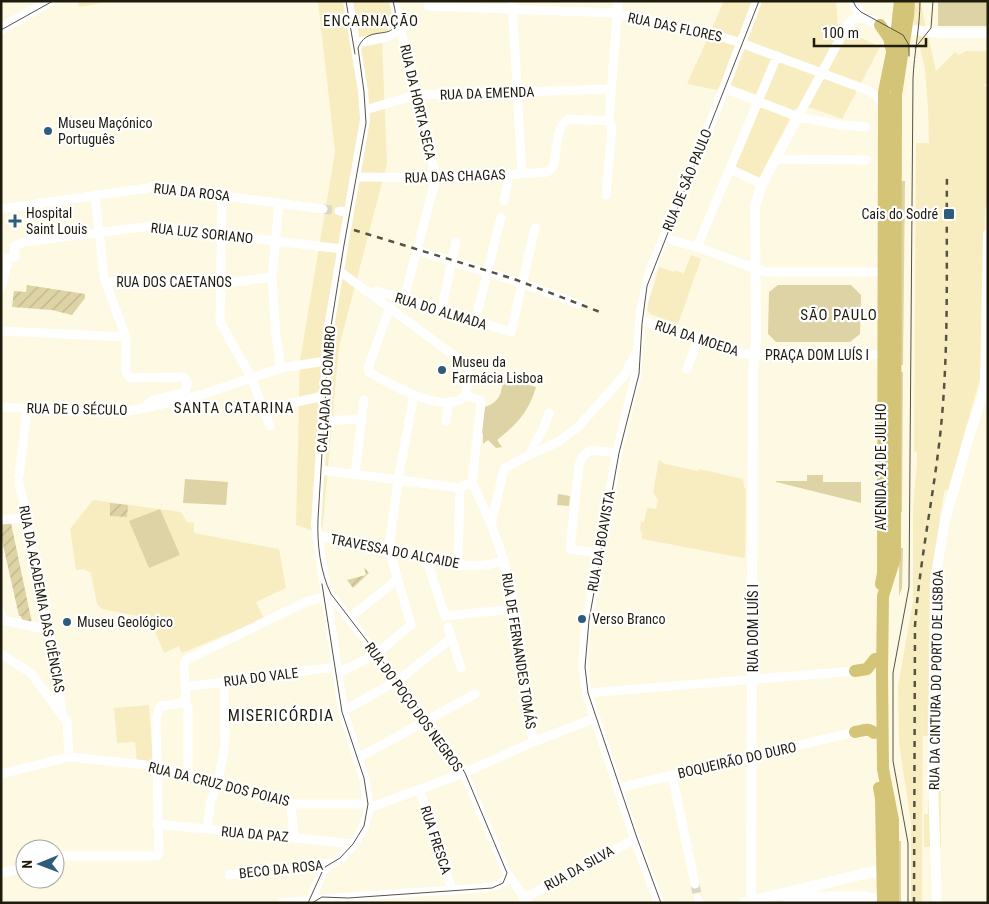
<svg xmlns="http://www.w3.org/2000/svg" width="989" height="904" font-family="'Roboto Condensed',sans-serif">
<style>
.built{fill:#f8edc0}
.green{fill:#ded3a5}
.garden{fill:url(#garden-furrows)}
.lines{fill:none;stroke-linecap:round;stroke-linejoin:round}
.minor-tunnel{stroke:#ddd8c3;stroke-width:9;stroke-dasharray:9 4.5;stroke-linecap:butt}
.minor{stroke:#fff;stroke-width:9}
.tertiary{stroke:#fff;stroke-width:10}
.secondary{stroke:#fff;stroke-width:11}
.primary{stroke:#d4c478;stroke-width:12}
.tram{stroke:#565343;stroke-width:1}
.rail{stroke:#565343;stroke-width:2.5;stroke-dasharray:6 6;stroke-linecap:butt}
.poi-dot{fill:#2e5c7b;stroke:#fff;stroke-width:2}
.labels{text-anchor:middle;stroke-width:4.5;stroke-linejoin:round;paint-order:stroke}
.street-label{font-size:14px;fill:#1f1c0e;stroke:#fff}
.poi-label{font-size:14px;fill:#1f1c0e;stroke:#fff;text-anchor:start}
.neighbourhood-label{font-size:15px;letter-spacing:1px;fill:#1f1c0e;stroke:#fff}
.quarter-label{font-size:16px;letter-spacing:1px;fill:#1f1c0e;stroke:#fff}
</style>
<defs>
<pattern id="garden-furrows" width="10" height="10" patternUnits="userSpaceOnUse" patternTransform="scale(1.25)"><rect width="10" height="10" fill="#ded3a5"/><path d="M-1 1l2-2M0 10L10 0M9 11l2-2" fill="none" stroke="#beb58d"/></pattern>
</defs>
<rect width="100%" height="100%" fill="#fef9e3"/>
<path class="built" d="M 78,1 L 113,1 L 79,7 Z
M 318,1 L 399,1 L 406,32 L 382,40 L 387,164 L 339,347 L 322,534 L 296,525 L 300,360 L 335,152 Z
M 724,1 L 836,1 L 838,26 L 880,47 L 842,119 L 812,108 L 795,109 L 759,178 L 734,167 L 764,97 L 730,85 L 720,86 L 717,90 L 687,84 Z
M 909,1 L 920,1 L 936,71 L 955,52 L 959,55 L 966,51 L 988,51 L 988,84 L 984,84 L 985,86 L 988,86 L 988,200 L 985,210 L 984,328 L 980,379 L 948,490 L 945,490 L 940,515 L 940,569 L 944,569 L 944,574 L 940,574 L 940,590 L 945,590 L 945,610 L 941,610 L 941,847 L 924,847 L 924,814 L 928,814 L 928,736 L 923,736 L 923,649 L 922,903 L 911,903 L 911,822 L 899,744 L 898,686 L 913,602 L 913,507 L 917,462 L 917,452 L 914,451 L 914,442 L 916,143 L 929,143 L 928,107 L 925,69 Z
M 691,255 L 701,259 L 678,324 L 650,314 L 647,310 L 648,304 L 659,267 L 674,272 L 675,270 L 683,273 L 683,275 Z
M 659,460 L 665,464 L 698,471 L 699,469 L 743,479 L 744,487 L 746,489 L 745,557 L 743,558 L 642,539 L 642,534 L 640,529 L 641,522 L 644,522 L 647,508 L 656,509 L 658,500 L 653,492 Z
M 93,500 L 181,512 L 187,522 L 194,523 L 194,533 L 279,549 L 286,588 L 256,602 L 264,619 L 182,653 L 179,646 L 164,653 L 150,620 L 143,617 L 102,609 L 97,604 L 91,573 L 84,569 L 76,570 L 70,529 Z
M 149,705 L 153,763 L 137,762 L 135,742 L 117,743 L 114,708 Z"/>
<path class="green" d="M 938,1 L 988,1 L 988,26 L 938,26 Z
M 899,181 L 905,181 L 903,365 L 900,365 Z
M 778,285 L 851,285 L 861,295 L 860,334 L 850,342 L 776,342 L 768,334 L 769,292 Z
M 900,372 L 903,372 L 902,512 L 900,511 Z
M 507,375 L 521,383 L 536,387 C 528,413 518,423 497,440 L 502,447 L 496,448 L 488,440 L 483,444 L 483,434 L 481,431 L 483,412 L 485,407 C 506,399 498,389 507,375 Z
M 807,475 L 823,475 L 823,482 L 861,482 L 861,503 L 776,482 L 776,481 L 807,481 Z
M 185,479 L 228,482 L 226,505 L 183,503 Z
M 558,494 L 570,496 L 569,506 L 557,505 Z
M 160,509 L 180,555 L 149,568 L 129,521 Z
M 899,548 L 903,548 L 902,588 L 899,596 Z
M 898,841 L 901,841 L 901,903 L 898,903 Z"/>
<path class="garden" d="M 27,285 L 85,294 L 85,298 L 72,315 L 52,310 L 12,307 L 14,291 L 26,292 Z
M 110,503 L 128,505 L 127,517 L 110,516 Z
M 1,523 L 11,523 L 32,623 L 22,620 L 21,616 L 19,616 L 1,536 Z
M 364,567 L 369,573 L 353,588 L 347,580 L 366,575 Z"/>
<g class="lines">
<path class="minor-tunnel" d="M 323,209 L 339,211
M 695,884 L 698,899"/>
<path class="minor" d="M 512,1 L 522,173
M 428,6 L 612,13 L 709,33 L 741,43 L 859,87 C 870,91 879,94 883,106
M 400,25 L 436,178 L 404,299
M 724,88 L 798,117 L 841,125 L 866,127
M 365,110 L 416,95 L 611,89
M 798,117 L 848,24 L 854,19 L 864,17
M 776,159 L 866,160
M 730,169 L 762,184
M 354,177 L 469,178 L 547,172 L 553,167 C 558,152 554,127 569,119 L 609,121 L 618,1
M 95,195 L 104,278 L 126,337 L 126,371 L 130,378 L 183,377 C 189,381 188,386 184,392 L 153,400 L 144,407
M 222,195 L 220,322 L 251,377 L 270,426
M 606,195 L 612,127 L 609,121
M 504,201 L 509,175
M 279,203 L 272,277 L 276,336 L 281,368
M 1,209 L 155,187 L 323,209
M 339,211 L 348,212
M 663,238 L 697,247 L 765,272 L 884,272
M 697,247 L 777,56
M 416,250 L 515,281 L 579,304
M 1,259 L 15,257 L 14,246 L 25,242 L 151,226 L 342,249
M 338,270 L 467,365 L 470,376 L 465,396
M 105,282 L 186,279 L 190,282 L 194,283 L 221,284 L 272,277
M 1,288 L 9,258
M 371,293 L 377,291 L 511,332 L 535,228
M 390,307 L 368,368 L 369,372 C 389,384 445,416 465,396
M 442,307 L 456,242
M 478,310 L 501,217
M 640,320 L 734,352 L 747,354 L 884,355
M 1,331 L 126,337
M 687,369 L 698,339
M 465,396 L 480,400 L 481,402 L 472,482 L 491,524 L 504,561 L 514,609 L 533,742
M 1,407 L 117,413 L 155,406 L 204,394 L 281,368 L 326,361
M 264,409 L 324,396
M 323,421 L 361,419
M 446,421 L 449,402
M 529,455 L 545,425 L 549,413
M 320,470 L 460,488 L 472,482
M 355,474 L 364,400
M 19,476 L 27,408
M 19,483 L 26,514 L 24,518 L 49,630 L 63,717
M 1,520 L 24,518
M 491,524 L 504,469 L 523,458 L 558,442 L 578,427 L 624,376 L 638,350
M 316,535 C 340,540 364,544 388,548 C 427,556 463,574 504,561
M 599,553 L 570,549 L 579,465 L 583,456 L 591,450 L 617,453
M 426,558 L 445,616 L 514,609
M 458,565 L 460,488
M 328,591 L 452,754 L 464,773 L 506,871 L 528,903
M 1,612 L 3,620 L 49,630
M 348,619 L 397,580
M 448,627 L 461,668
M 1,654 L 31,673 L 67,722 L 69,757
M 337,674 L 376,654 L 411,625 L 389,549 L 398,480 L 414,395
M 186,687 L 336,667
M 587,693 L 855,671
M 184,702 L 188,706 L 188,774
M 343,711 L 397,681 L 452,638
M 358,758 L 475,694
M 1,774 L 69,757 L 156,766 L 218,782 L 291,804 L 369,804
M 672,775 L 695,884
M 618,788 L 855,732
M 420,790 L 452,890
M 291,804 L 294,838
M 369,808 L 464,773 L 533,742 L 595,718
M 157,824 L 354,844
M 207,829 L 211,801 L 218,782 L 225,744 L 224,681
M 55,857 L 59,856 L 157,856 L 159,852 L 156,721 L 159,709 L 161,706 L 181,703 L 186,700 L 184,665 L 186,660 L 308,601 L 331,596
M 1,873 L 25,868
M 229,875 L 332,863
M 523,899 L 635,839
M 698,899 L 699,903
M 282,903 L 348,897 L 483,888 L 498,885 L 510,878"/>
<path class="tertiary" d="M 906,29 L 939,33 L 988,33
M 356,48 L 360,42 C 373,39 394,39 400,25 L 394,1
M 985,384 L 988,234
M 310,903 L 322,872 L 326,867 L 340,859 L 354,844 L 364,826 L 369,808 L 364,778 L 343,711 L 316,525 L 329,327 L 365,120 L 363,91 L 348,1
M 659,903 L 635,839 L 587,693 L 583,665 L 585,634 L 617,453 L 636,376 L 641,310 L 649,275 L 719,102 L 757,1
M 751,903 L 753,371 L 756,339 L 755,206 L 762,184 L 798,117
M 937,903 L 933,783 L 935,580 L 945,521 L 969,437 L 988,378"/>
<path class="secondary" d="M 854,1 C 858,23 886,26 904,29
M 1,29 L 50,1
M 786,897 L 867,897 L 875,899 L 879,903
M 744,903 L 871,872 L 883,872 L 889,876"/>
<path class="primary" d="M 880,25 L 889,38 L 892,51
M 881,584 L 883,573 L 884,92 L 897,28 L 900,1
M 855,671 L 867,669 L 875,659
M 855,732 C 863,731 868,727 874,733
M 879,788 L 881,799 L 883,903
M 893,903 L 893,820 L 883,769 L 882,674 L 883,596 L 895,558 L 896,95 L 908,16 L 909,1"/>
<path class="tram" d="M 346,1 L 355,54
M 853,1 L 856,7 L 861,12 L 903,35 L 909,45 L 909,56
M 1,30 L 53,1
M 915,48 L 931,28 L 933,1
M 308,903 L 322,872 L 325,867 L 340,858 L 353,844 L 364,826 L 368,804 L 364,778 L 342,712 L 322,584
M 312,903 L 322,897 L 348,898 L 492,888 L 503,883 L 507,873 L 465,773 L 453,753 L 331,594 C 320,572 317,543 318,519 L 327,371 L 331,326 L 344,245 L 366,123 L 364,92 L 358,48 C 370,18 406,52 393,1
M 661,903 L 637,838 L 588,693 L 585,667 L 589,620 L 619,453 L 639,374 L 642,324 L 647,286 L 759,1
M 908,903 L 908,843 L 893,761 L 893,673 L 909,587 L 913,79 C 914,53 920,27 920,1"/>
<path class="rail" d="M 354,230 L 514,279 L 600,312
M 914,903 L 915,626 C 920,555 936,486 942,416 C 949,335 946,254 947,174"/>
</g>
<g class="poi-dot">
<circle cx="48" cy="131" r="5"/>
<rect x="943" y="208" width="12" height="12" rx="2.5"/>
<path d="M12.5 213.5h5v5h5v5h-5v5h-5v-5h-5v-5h5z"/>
<circle cx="442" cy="370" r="5"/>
<circle cx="582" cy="619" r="5"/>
<circle cx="67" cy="622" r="5"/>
</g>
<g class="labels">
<g class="street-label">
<text transform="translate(675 27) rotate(12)" y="5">RUA DAS FLORES</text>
<text transform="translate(487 93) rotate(-2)" y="5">RUA DA EMENDA</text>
<text transform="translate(418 102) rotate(77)" y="5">RUA DA HORTA SECA</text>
<text transform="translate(455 176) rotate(-2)" y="5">RUA DAS CHAGAS</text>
<text transform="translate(687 180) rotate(-68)" y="5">RUA DE SÃO PAULO</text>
<text transform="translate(192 192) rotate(6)" y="5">RUA DA ROSA</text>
<text transform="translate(202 233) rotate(6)" y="5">RUA LUZ SORIANO</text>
<text x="174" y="287">RUA DOS CAETANOS</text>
<text transform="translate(441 311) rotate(17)" y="5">RUA DO ALMADA</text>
<text transform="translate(697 338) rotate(18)" y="5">RUA DA MOEDA</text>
<text x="817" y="360">PRAÇA DOM LUÍS I</text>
<text transform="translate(326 389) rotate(-86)" y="5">CALÇADA DO COMBRO</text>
<text transform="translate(77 409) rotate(1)" y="5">RUA DE O SÉCULO</text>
<text transform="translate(881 467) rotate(-90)" y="5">AVENIDA 24 DE JULHO</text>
<text transform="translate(601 541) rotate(-80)" y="5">RUA DA BOAVISTA</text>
<text transform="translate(395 551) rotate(11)" y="5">TRAVESSA DO ALCAIDE</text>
<text transform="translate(42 599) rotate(79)" y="5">RUA DA ACADEMIA DAS CIÊNCIAS</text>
<text transform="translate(753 628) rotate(-90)" y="5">RUA DOM LUÍS I</text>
<text transform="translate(519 651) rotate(81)" y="5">RUA DE FERNANDES TOMÁS</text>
<text transform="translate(261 677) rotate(-7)" y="5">RUA DO VALE</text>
<text transform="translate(936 680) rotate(-89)" y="5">RUA DA CINTURA DO PORTO DE LISBOA</text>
<text transform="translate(414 707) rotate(54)" y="5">RUA DO POÇO DOS NEGROS</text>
<text transform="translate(737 760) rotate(-13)" y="5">BOQUEIRÃO DO DURO</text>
<text transform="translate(219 784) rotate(14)" y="5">RUA DA CRUZ DOS POIAIS</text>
<text transform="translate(255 834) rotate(5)" y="5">RUA DA PAZ</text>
<text transform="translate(436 840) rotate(72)" y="5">RUA FRESCA</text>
<text transform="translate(579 868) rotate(-29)" y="5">RUA DA SILVA</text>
<text transform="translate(281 869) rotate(-6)" y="5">BECO DA ROSA</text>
</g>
<g class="poi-label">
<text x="58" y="128">Museu Maçónico<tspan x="58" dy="16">Português</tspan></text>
<text x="26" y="218">Hospital<tspan x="26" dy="16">Saint Louis</tspan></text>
<text x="938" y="219" text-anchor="end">Cais do Sodré</text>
<text x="452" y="367">Museu da<tspan x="452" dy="16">Farmácia Lisboa</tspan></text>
<text x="592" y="624">Verso Branco</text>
<text x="77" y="627">Museu Geológico</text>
</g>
<g class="neighbourhood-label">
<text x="371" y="26">ENCARNAÇÃO</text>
<text x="839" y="320">SÃO PAULO</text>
<text x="234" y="413">SANTA CATARINA</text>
</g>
<g class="quarter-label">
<text x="281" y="721">MISERICÓRDIA</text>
</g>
</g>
<rect width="989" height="904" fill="none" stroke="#1f1c0e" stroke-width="5"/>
<g transform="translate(40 864) rotate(269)"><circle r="24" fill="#ffffff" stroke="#a5a49f"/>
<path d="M0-4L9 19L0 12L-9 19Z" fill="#2e5c7b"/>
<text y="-8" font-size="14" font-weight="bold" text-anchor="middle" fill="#1f1c0e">N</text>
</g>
<path d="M814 38v8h112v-8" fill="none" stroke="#1f1c0e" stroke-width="2.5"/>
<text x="822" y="38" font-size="15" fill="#1f1c0e" stroke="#ffffff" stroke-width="4" paint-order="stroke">100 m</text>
</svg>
